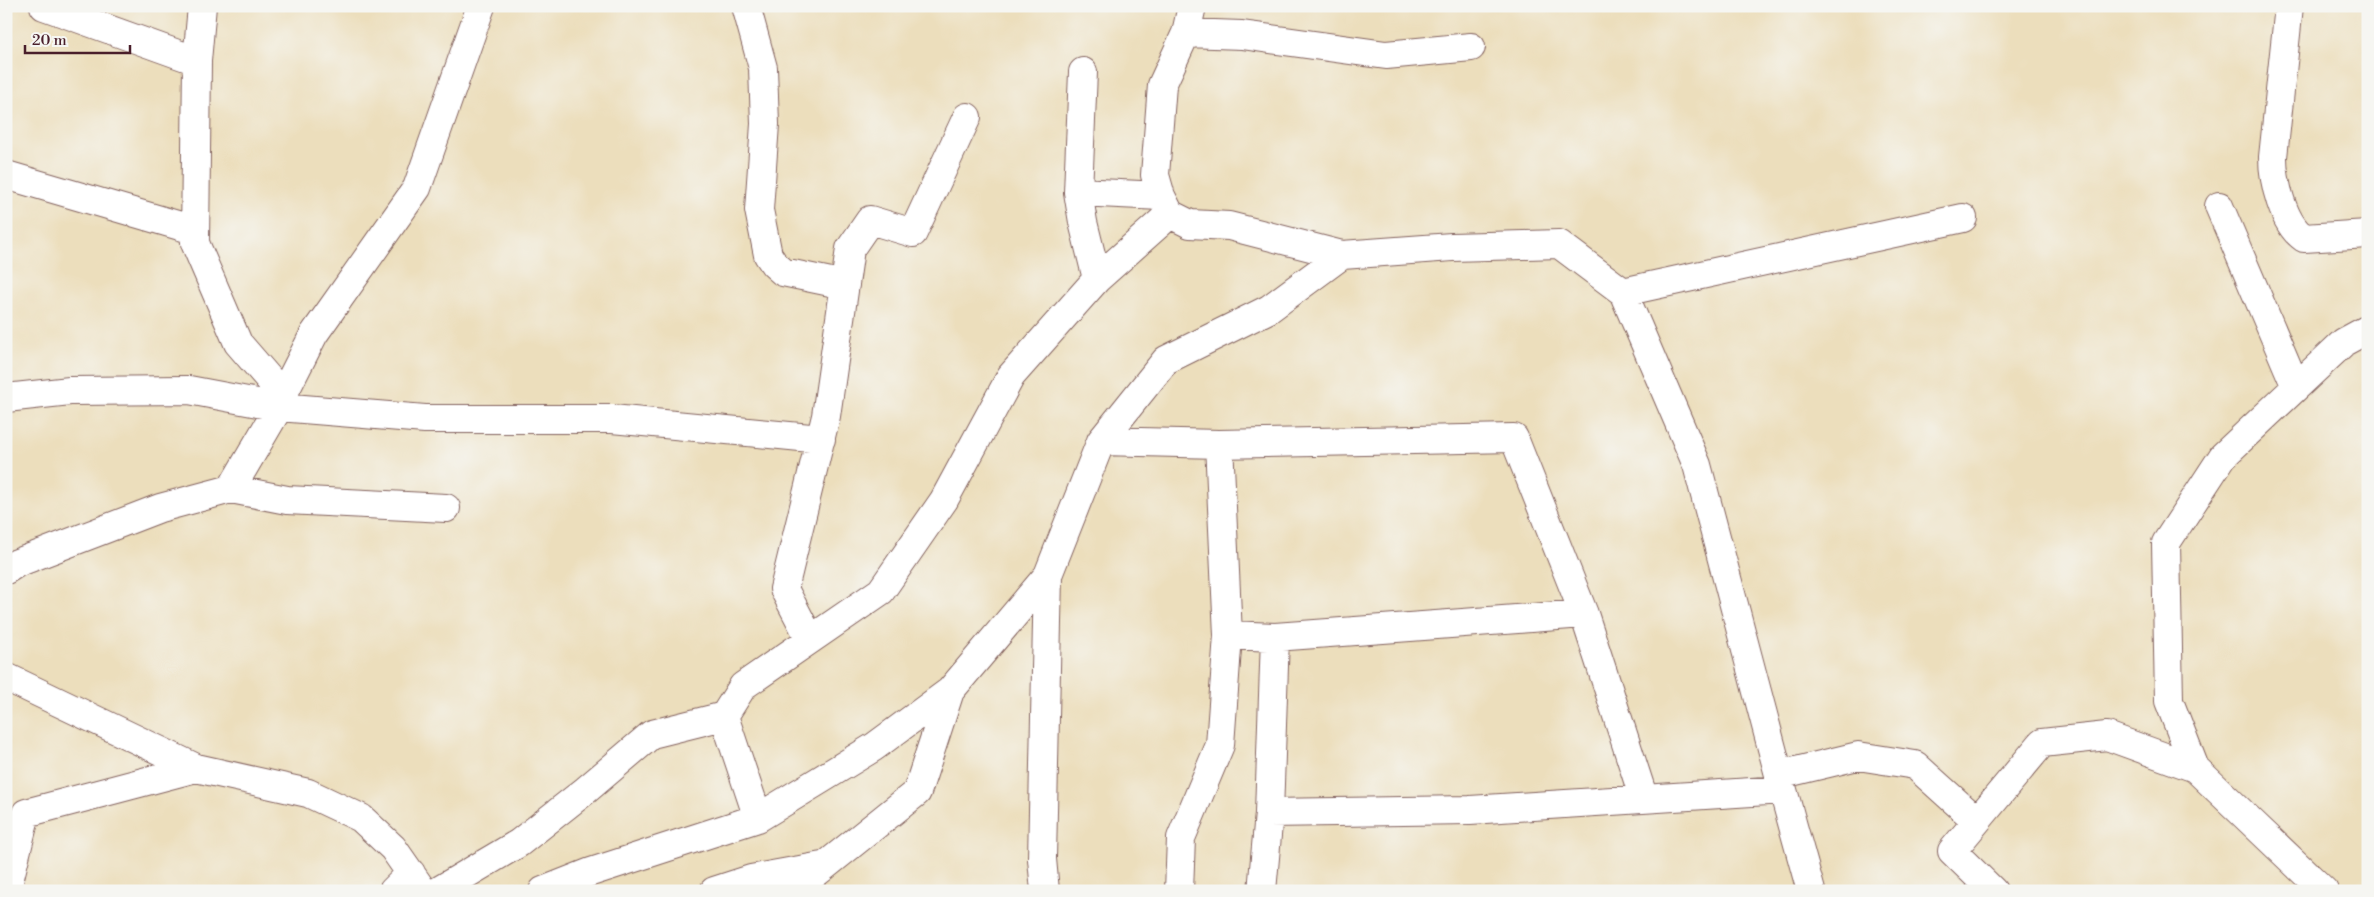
<svg xmlns="http://www.w3.org/2000/svg" width="2374" height="897" font-family="'Libre Bodoni',serif">
<style>
.lines{fill:none;stroke-linecap:round;stroke-linejoin:round}
.minor-casing{stroke:#83625e;stroke-width:30}
.minor{stroke:#fff;stroke-width:28}
</style>
<rect width="100%" height="100%" fill="#f6f6f2"/>
<filter id="ink" filterUnits="userSpaceOnUse"><feTurbulence type="fractalNoise" baseFrequency=".02" numOctaves="2"/><feDisplacementMap in="SourceGraphic" scale="10" xChannelSelector="R" yChannelSelector="G"/><feConvolveMatrix kernelMatrix="1 2 1 2 8 2 1 2 1" color-interpolation-filters="sRGB"/></filter>
<filter id="wash" filterUnits="userSpaceOnUse"><feTurbulence type="fractalNoise" baseFrequency=".0096" numOctaves="4" result="noise"/><feDisplacementMap in="SourceGraphic" scale="20" xChannelSelector="R" yChannelSelector="G"/><feGaussianBlur stdDeviation="1.12" result="paint"/><feColorMatrix in="noise" values="0 0 0 0 0 0 0 0 0 0 0 0 0 0 0 0 0 1.4 0 .05"/><feComposite in="paint" operator="in"/></filter>
<g filter="url(#wash)">
<rect width="100%" height="100%" fill="#ecdebc"/>
</g>
<g filter="url(#ink)">
<g class="lines">
<defs>
<path id="minor" d="M 44,6 L 197,61
M 202,6 L 197,61 L 195,243 L 238,343 L 283,395 L 279,407 L 231,489
M 746,6 L 763,68 L 765,124 L 759,210 L 768,255 L 774,264 L 783,272 L 845,285
M 1192,6 L 1186,33 L 1162,85 L 1155,175 L 1161,196 L 1170,214 L 1190,224 L 1229,226 L 1342,255
M 2289,6 L 2273,157 C 2273,181 2283,224 2304,238 L 2368,234
M 1186,33 L 1242,35 L 1386,55 L 1471,47
M 1083,72 L 1078,192 L 1083,222 L 1097,279
M 6,175 L 194,230
M 1078,192 L 1161,196
M 2219,206 L 2296,387
M 1623,292 L 1963,218
M 283,395 L 314,334 L 417,188 L 481,6
M 6,398 L 70,391 L 189,390 L 279,407 L 425,419 L 612,419 L 821,439
M 1101,441 L 1166,360 L 1269,309 L 1342,255 L 1452,247 L 1559,244 L 1623,292 L 1697,465 L 1783,790
M 1219,444 L 1514,438 L 1584,614 L 1644,799
M 6,570 L 17,563 L 160,508 L 231,489 L 287,500 L 446,508
M 1275,637 L 1584,614
M 810,639 L 784,589 L 826,416 L 850,249 L 870,220 L 913,233 L 967,117
M 6,677 L 196,768 L 308,793 L 361,818 L 393,848 L 423,891
M 950,691 L 874,747 L 758,818 L 724,716 L 743,686 L 881,591 L 944,500 L 1011,376 L 1097,279 L 1170,214
M 1779,775 L 1858,756 L 1915,765 L 1977,821
M 7,889 L 26,813 L 196,768
M 393,891 L 411,873
M 438,891 L 519,843 L 586,790 L 652,734 L 724,716
M 543,891 L 591,872 L 758,818
M 714,891 L 751,879 L 822,866
M 799,891 L 801,885 L 917,792 L 950,691 L 1048,575 L 1101,441 L 1219,444 L 1228,635 L 1275,637 L 1269,813 L 1470,810 L 1783,790 L 1811,891
M 1045,891 L 1042,859 L 1048,575
M 1179,891 L 1181,838 L 1220,745 L 1228,635
M 1262,891 L 1269,813
M 1993,891 L 1952,851 L 2042,743 L 2107,736 L 2195,768
M 2324,891 L 2195,768 L 2169,701 L 2166,543 L 2223,456 L 2344,342 L 2368,329"/>
</defs>
<use href="#minor" class="minor-casing"/>
<use href="#minor" class="minor"/>
</g>
</g>
<rect width="2374" height="897" fill="none" stroke="#f6f6f2" stroke-width="25"/>
<path d="M25 45v8h105v-8" fill="none" stroke="#4a1f2b" stroke-width="2.5"/>
<text x="32" y="45" font-size="15" fill="#4a1f2b" stroke="#f6f6f2" stroke-width="4" paint-order="stroke">20 m</text>
</svg>
